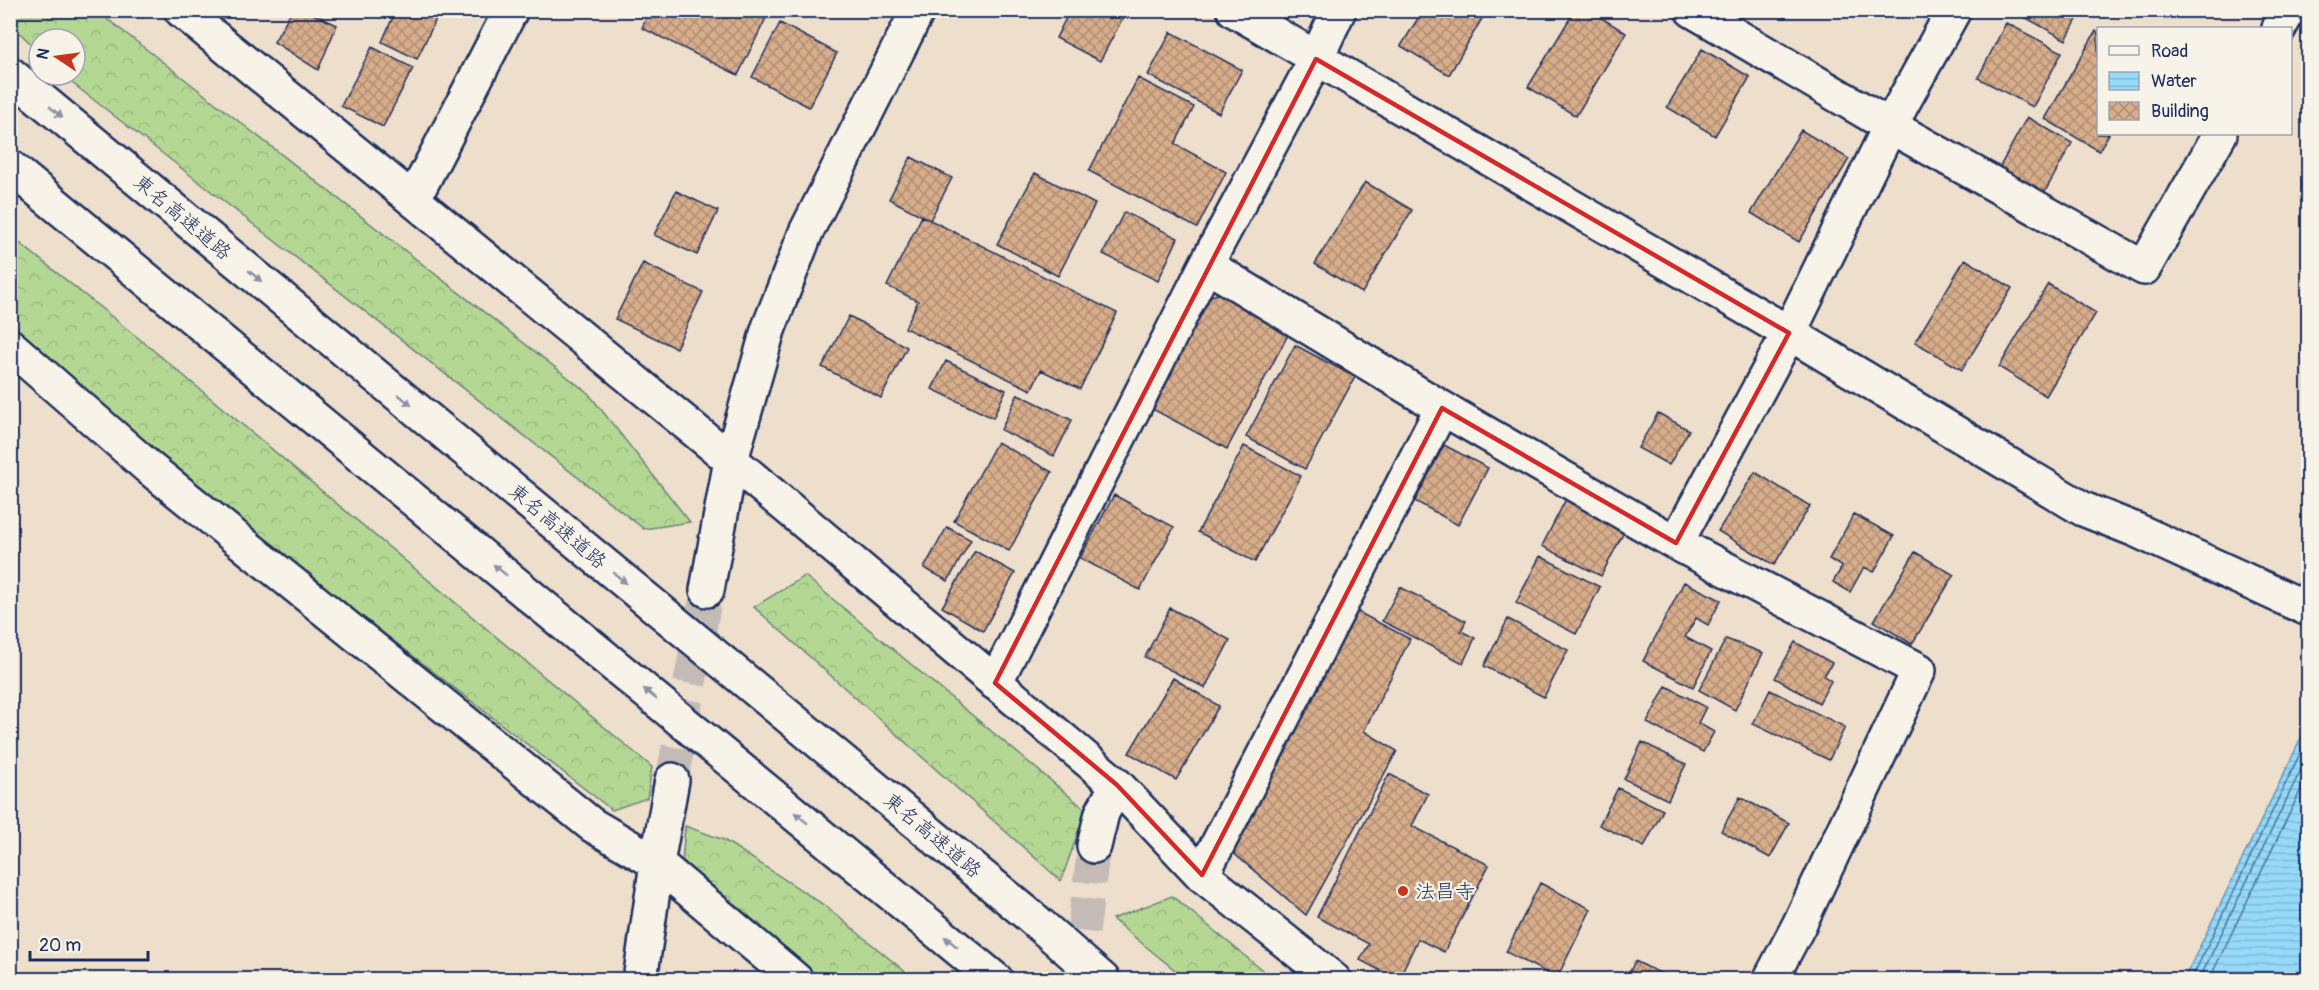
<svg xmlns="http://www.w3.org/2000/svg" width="2319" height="990" font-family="Pangolin,'Klee One',sans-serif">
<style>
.forest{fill:url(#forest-crowns);stroke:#688478;stroke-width:1.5}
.water{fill:url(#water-rules);stroke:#6595ba;stroke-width:1.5}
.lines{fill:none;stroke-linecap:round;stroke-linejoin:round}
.shore{stroke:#4c739c;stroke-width:1.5}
.building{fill:url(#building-cross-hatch);stroke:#1b2f5e;stroke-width:1.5}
.minor-tunnel{stroke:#c4bbb6;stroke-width:33;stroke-dasharray:33 16;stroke-linecap:butt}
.minor-casing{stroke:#1b2f5e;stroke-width:38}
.highway-casing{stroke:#1b2f5e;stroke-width:38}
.minor{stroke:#f7f3e8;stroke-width:33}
.highway{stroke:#f7f3e8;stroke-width:33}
.oneway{fill:#8991a3}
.marked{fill:none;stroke:#d62828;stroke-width:4.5;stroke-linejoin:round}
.poi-dot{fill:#c8321e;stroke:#f7f3e8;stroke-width:2}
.labels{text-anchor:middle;stroke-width:4.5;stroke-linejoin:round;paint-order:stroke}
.street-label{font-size:20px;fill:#1b2f5e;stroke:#f7f3e8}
.poi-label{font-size:20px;fill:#1b2f5e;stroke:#f7f3e8;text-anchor:start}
</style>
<defs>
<pattern id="forest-crowns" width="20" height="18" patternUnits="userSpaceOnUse" patternTransform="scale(1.5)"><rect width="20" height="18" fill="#b4d893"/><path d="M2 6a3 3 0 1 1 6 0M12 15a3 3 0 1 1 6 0" fill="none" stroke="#9aba81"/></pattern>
<pattern id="water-rules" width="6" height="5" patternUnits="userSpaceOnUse" patternTransform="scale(1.5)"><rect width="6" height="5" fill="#96d9f8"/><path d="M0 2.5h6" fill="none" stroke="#81bbd7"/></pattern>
<pattern id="building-cross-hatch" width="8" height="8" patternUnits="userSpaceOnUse" patternTransform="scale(1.5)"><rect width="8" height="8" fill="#d8ad8a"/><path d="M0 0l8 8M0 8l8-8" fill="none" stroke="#ae8d74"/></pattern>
</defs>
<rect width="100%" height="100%" fill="#eedecc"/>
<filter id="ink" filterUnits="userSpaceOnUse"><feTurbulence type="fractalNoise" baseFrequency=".0167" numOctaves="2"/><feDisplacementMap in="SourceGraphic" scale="12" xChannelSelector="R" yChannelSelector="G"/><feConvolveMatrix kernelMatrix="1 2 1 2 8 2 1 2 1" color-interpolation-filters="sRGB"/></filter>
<g filter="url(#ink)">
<path class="forest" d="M 10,11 L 97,11 L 588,393 L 690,522 L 644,529 L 67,79 L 63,75 L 75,75 L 75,39 L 39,39 L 39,52 L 11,24 Z
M 11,236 L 147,345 L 652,767 L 647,798 L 612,810 L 99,413 L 11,333 Z
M 805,576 L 1086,810 L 1061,881 L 754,607 Z
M 685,826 L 724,840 L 824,905 L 914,979 L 811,979 L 682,864 Z
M 1172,896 L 1273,979 L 1186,979 L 1112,919 Z"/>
<path class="water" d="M 2308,724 L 2308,979 L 2184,979 Z"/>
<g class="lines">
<path class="shore" d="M 2191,980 L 2308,737
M 2199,980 L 2308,755
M 2209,980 L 2308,775"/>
</g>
<path class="building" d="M 292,10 L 304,10 L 337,25 L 318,70 L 274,42 Z
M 396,10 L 423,10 L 437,17 L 417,59 L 382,42 Z
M 650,10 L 750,10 L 766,18 L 738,75 L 642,28 Z
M 1070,10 L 1127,10 L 1100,61 L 1056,38 Z
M 1423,10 L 1487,10 L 1449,75 L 1401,46 Z
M 1575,10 L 1589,10 L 1626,33 L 1576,116 L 1528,87 Z
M 1773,10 L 1789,10 L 1785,18 Z
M 2012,10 L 2082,10 L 2066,40 Z
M 780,23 L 837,53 L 809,107 L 752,77 Z
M 2006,23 L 2062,52 L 2033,107 L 1978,78 Z
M 2096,31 L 2098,32 L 2098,134 L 2109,134 L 2099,151 L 2045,119 Z
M 1171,32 L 1242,70 L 1219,113 L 1148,75 Z
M 372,47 L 413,68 L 383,127 L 341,106 Z
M 1702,49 L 1750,77 L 1715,136 L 1667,107 Z
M 1138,78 L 1194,107 L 1175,144 L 1226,172 L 1197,228 L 1089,171 Z
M 2027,117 L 2072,143 L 2042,197 L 1997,172 Z
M 1801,130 L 1849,159 L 1799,242 L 1751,213 Z
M 911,157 L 952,178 L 930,220 L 889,199 Z
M 1035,173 L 1095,204 L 1058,276 L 997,244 Z
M 1365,182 L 1412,210 L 1362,293 L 1315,264 Z
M 676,191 L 718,211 L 697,255 L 654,235 Z
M 1124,212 L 1178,238 L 1158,281 L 1103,254 Z
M 922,216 L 1117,313 L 1080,389 L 1041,370 L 1031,390 L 905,328 L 918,301 L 887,286 Z
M 1965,259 L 2012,288 L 1962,370 L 1915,342 Z
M 643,263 L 703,292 L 676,348 L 615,319 Z
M 2048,284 L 2096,313 L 2046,396 L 1999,367 Z
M 1220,293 L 1290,331 L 1227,449 L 1147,406 L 1205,298 Z
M 849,316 L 907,347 L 881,398 L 822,367 Z
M 1295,345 L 1355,377 L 1305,469 L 1246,437 Z
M 946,361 L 1006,390 L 993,418 L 932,389 Z
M 1018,394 L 1072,420 L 1054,456 L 1001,430 Z
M 1658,413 L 1689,430 L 1669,465 L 1638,448 Z
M 997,442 L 1052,472 L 1009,551 L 954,521 Z
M 1444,445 L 1488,468 L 1458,525 L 1415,501 Z
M 1244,446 L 1301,476 L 1255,562 L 1198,532 Z
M 1755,472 L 1810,506 L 1774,565 L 1718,531 Z
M 1114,495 L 1174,527 L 1140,590 L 1080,558 Z
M 1566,499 L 1625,530 L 1601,576 L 1542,546 Z
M 1854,514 L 1894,536 L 1874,572 L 1864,567 L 1850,592 L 1833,582 L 1842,567 L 1829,559 Z
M 947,527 L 971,540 L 948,581 L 924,568 Z
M 975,551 L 1015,573 L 983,631 L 942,607 Z
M 1915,552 L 1954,575 L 1912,644 L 1874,621 Z
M 1540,556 L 1600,587 L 1576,634 L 1516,603 Z
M 1684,582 L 1721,600 L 1708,625 L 1696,618 L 1685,637 L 1711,651 L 1693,687 L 1643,661 Z
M 1400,587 L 1466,621 L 1461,631 L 1475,638 L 1463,663 L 1382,621 Z
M 1170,608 L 1230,640 L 1205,688 L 1145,657 Z
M 1356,611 L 1410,639 L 1364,731 L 1397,751 L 1306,915 L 1231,851 Z
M 1508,619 L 1568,650 L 1544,697 L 1484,666 Z
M 1726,639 L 1763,653 L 1735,710 L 1699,690 Z
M 1795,642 L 1832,663 L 1824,676 L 1831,681 L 1819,703 L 1775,678 Z
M 1173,678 L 1219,706 L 1176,780 L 1129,753 Z
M 1666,686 L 1706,707 L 1698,723 L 1714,732 L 1703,752 L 1647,723 Z
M 1770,690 L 1845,727 L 1829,760 L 1753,724 Z
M 1642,742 L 1686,764 L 1668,800 L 1624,779 Z
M 1389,774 L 1428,794 L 1412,826 L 1489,865 L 1444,952 L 1418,939 L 1398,980 L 1360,960 L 1369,944 L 1317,917 Z
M 1618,788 L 1663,810 L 1644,847 L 1599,825 Z
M 1740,797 L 1789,823 L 1770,858 L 1721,831 Z
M 1540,883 L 1591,909 L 1557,978 L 1506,952 Z
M 1635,961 L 1674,980 L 1626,980 Z"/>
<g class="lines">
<path class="minor-tunnel" d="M 672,780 L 707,590
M 1077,980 L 1094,846"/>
<defs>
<path id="minor" d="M 181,10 L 731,460 L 1117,785 L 1202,875 L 1334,980
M 1234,10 L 1789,333 L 2083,509 L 2136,530 L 2308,609
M 1692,10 L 1890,126 L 2144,268 L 2220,134
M 2279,28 L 2289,10
M 413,200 L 511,10
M 1206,265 L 1442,408 L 1676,543 L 1919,670 L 1799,925 L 1770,980
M 10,346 L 148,467 L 592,825 L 657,863 L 796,980
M 1676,543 L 1789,333 L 1890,126 L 1954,10
M 707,590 L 731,460 L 768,330 L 806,232 L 918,10
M 995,683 L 1206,265 L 1316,59 L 1339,10
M 1094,846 L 1102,813 L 1117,785
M 1202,875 L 1442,408
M 640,980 L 657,863 L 672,780"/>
<path id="highway" d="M 10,74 L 1030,916 L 1103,980
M 10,167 L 996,980"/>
</defs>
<use href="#minor" class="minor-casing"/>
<use href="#highway" class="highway-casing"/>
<use href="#minor" class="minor"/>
<use href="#highway" class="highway"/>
</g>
<defs><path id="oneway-solid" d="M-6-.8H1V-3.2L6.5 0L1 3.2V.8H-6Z" transform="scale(1.5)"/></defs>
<g class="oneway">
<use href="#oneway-solid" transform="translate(56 112) rotate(40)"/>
<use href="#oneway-solid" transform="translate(255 276) rotate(40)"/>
<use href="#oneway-solid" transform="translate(405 400) rotate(40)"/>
<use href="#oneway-solid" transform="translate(500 570) rotate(-141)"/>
<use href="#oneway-solid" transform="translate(620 578) rotate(40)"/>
<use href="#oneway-solid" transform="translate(650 694) rotate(-141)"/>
<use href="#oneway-solid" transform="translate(801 818) rotate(-141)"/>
<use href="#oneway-solid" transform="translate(951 942) rotate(-141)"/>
</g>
</g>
<path class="marked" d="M 1316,59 L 1789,333 L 1676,543 L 1442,408 L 1202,875 L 1117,785 L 995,683 Z"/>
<circle class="poi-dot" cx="1403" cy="891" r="6"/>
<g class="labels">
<g class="street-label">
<text transform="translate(183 217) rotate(40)" y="7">東名高速道路</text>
<text transform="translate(558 526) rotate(40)" y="7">東名高速道路</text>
<text transform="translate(933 835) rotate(40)" y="7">東名高速道路</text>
</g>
<g class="poi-label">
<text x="1415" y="898">法昌寺</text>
</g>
</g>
<rect width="2319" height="990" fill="none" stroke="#f7f3e8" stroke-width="36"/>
<rect x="18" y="18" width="2283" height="954" fill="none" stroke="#1b2f5e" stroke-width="2" filter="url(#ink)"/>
<rect x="2097" y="27" width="195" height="108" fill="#f7f3e8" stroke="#9fa5b1" stroke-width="1.5"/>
<rect x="2109" y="46" width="30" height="9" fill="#f7f3e8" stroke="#9fa5b1" stroke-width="1.5"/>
<text x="2151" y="57" font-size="18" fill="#1b2f5e">Road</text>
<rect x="2109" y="72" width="30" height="18" fill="url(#water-rules)" stroke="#9fa5b1" stroke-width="1.5"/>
<text x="2151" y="87" font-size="18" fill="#1b2f5e">Water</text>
<rect x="2109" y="102" width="30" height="18" fill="url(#building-cross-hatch)" stroke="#9fa5b1" stroke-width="1.5"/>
<text x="2151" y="117" font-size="18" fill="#1b2f5e">Building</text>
<g transform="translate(57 57) rotate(283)"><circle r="28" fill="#f7f3e8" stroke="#9fa5b1" stroke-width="1.5"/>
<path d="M0-4.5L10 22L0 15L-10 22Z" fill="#c8321e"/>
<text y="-9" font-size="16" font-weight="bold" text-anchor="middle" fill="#1b2f5e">N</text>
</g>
<path d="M30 951v9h118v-9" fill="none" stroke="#1b2f5e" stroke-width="3"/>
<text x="39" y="951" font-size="18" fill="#1b2f5e" stroke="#f7f3e8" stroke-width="4.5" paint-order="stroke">20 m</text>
</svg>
